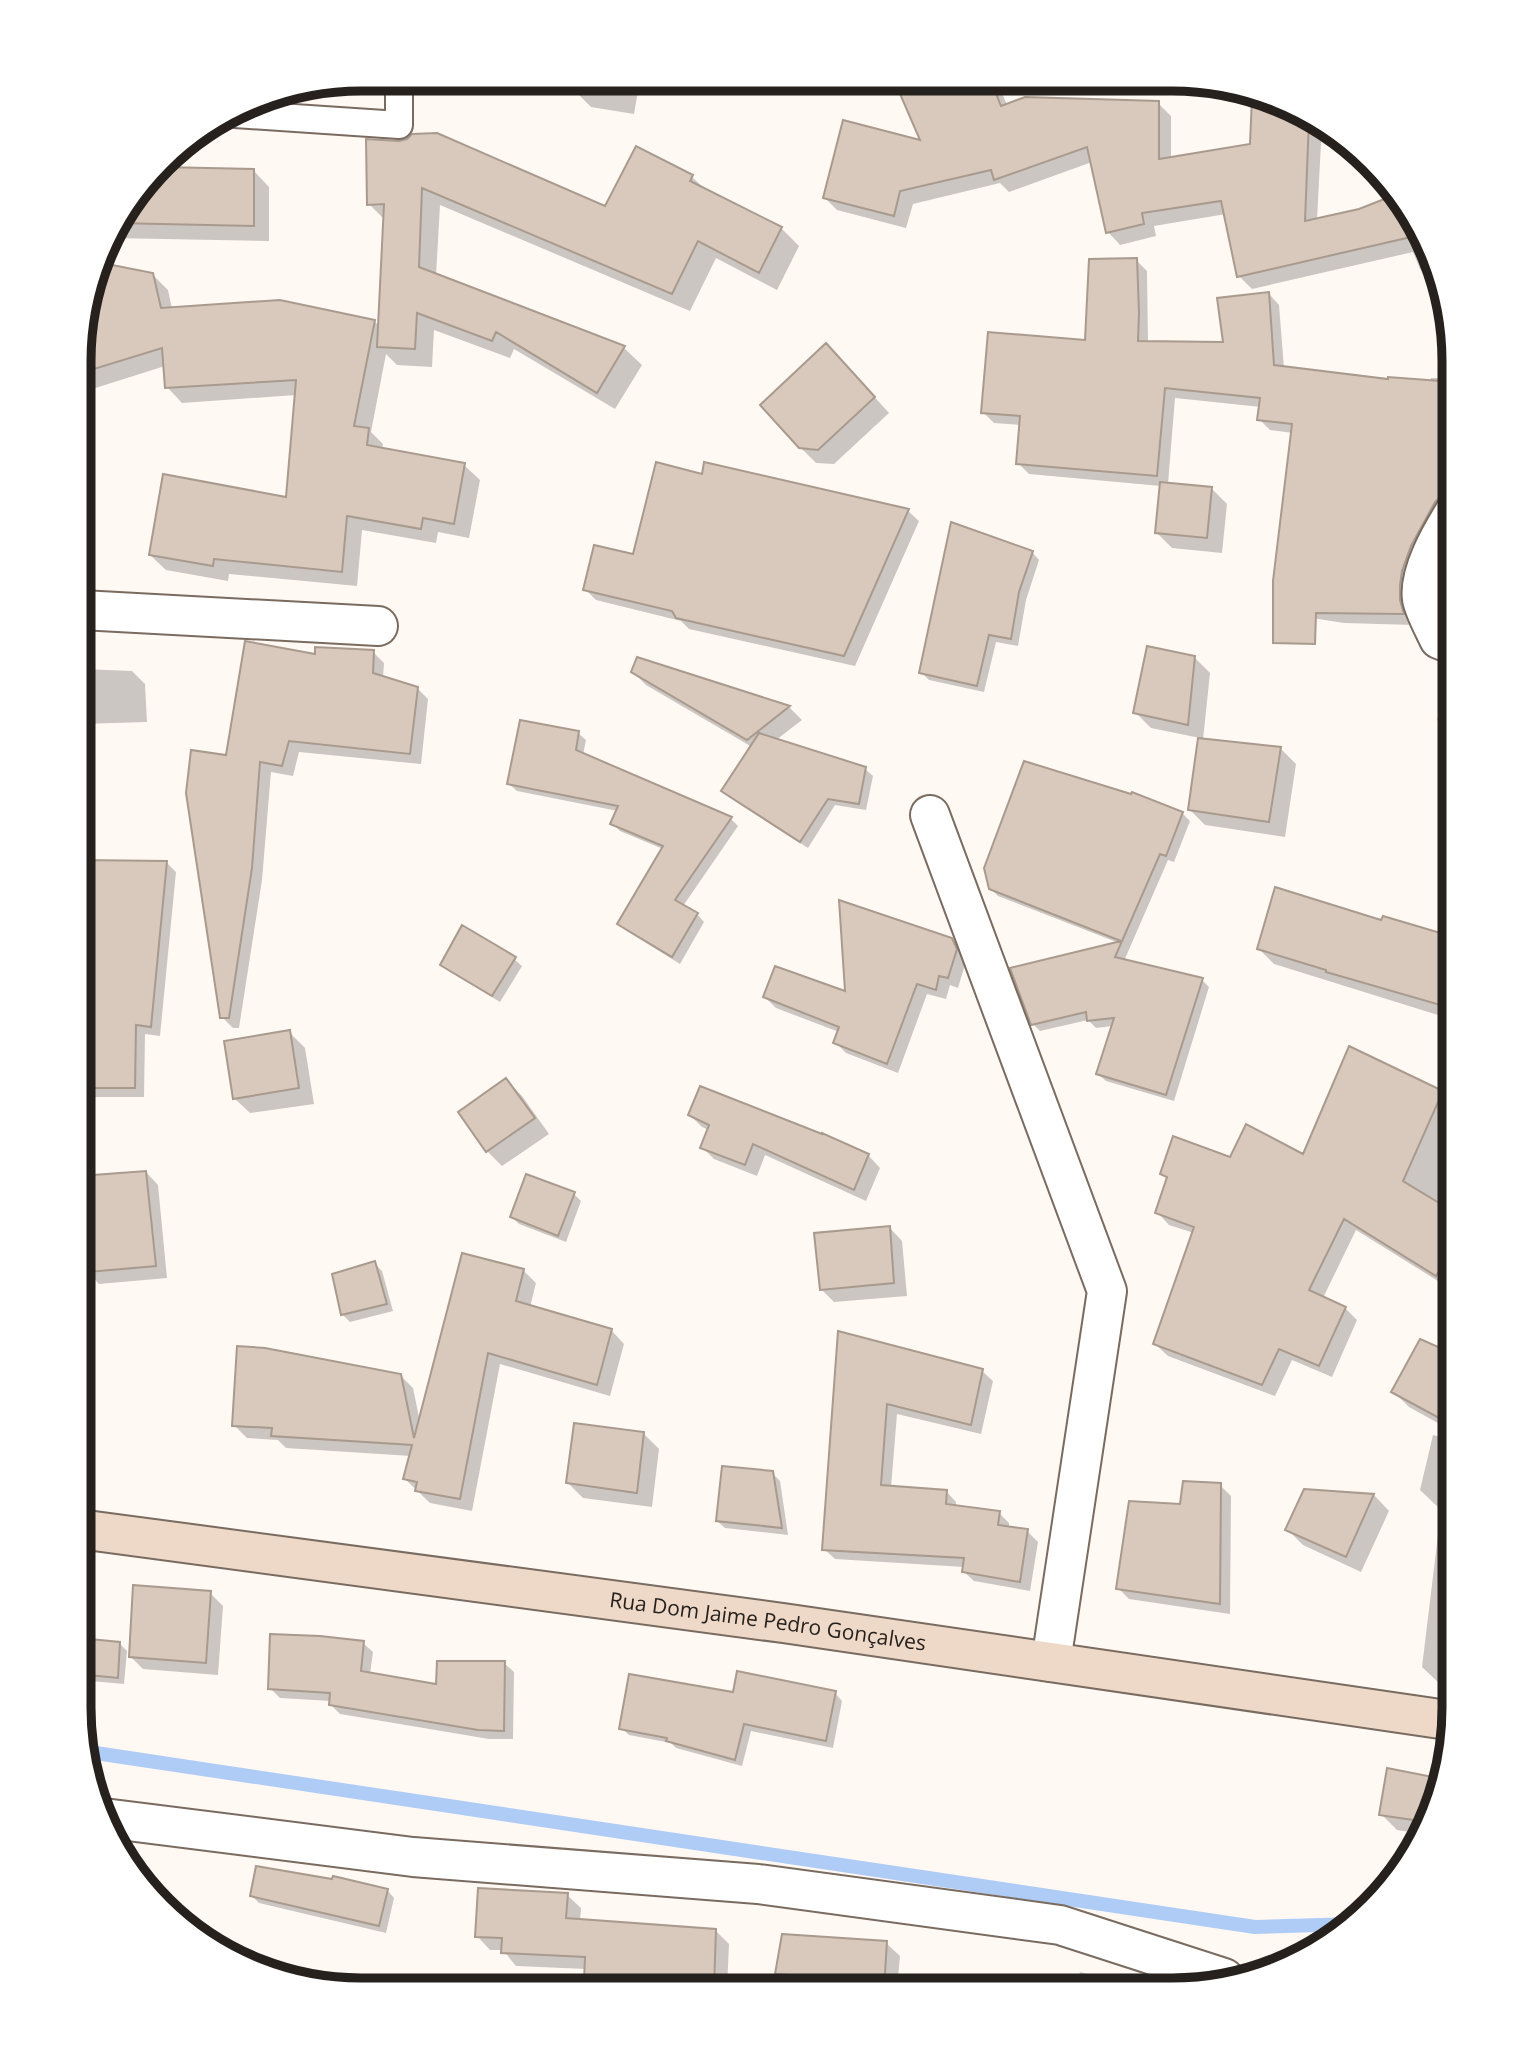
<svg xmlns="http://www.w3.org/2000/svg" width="1533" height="2069" font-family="'Open Sans',sans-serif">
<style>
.shadow{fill:#0003}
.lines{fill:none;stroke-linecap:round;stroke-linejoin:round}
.stream{stroke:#aeccf5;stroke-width:14}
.building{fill:#d9c9bc;stroke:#a99a8e;stroke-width:2}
.service-casing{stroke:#796b60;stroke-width:30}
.minor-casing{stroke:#796b60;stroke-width:42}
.secondary-casing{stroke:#796b60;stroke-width:42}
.service{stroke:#fff;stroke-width:26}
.minor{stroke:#fff;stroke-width:38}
.secondary{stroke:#eed9c8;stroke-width:38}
.labels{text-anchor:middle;stroke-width:5;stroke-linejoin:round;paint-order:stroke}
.street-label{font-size:21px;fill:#27211d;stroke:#fff}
.rim{fill:none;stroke:#27211d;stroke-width:9}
</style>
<rect width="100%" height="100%" fill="#fff8f3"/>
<path class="shadow" d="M 363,79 L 363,89 L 307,88 L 361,79 Z
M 577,79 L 640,80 L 634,114 L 591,107 L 575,91 Z
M 896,80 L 997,81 L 1007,105 L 1158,103 L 1171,116 L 1171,159 L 1252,146 L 1253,98 L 1322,124 L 1317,220 L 1359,211 L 1398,196 L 1425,236 L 1436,281 L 1433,282 L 1420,269 L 1413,252 L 1252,289 L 1239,276 L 1226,214 L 1154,226 L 1156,236 L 1120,245 L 1108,232 L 1092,162 L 1009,192 L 1000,183 L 913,204 L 906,228 L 837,210 L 824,197 L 923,143 Z
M 368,140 L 606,209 L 637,148 L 692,177 L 707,191 L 781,228 L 799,246 L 777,290 L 716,258 L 690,311 L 440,205 L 436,276 L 624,348 L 642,365 L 615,409 L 514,349 L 510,358 L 434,330 L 432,367 L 397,365 L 386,354 L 371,432 L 383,444 L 382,450 L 464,465 L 480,480 L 469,538 L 438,532 L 436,543 L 362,530 L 357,586 L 229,574 L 228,581 L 166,570 L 150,555 L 288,499 L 296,395 L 182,403 L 167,387 L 165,366 L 86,391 L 81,386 L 81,324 L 99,317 L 93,289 L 101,264 L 153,275 L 168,290 L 172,309 L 374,321 L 380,327 L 385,220 L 369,204 Z
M 159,169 L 254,171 L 269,187 L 269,241 L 110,238 L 116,220 Z
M 1136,260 L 1147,271 L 1148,342 L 1224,344 L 1269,294 L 1279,305 L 1284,368 L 1389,381 L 1431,382 L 1431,378 L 1454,378 L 1454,489 L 1449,488 L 1445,514 L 1414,625 L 1344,623 L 1286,614 L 1293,433 L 1270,430 L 1259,419 L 1261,407 L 1175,398 L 1168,484 L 1211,488 L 1227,504 L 1222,553 L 1172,548 L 1156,532 L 1161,486 L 1029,474 L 1018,463 L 1021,425 L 994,423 L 983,412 L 1086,342 Z
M 842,361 L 889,413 L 834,464 L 816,463 L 800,447 Z
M 706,464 L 908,511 L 919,521 L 855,666 L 689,629 L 681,621 L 596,600 L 585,589 L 635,556 L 703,476 Z
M 1032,552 L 1039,560 L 1026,600 L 1018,646 L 996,642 L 984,692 L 929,680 L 921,672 Z
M 373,652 L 384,663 L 383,678 L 417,688 L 428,699 L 421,764 L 299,752 L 293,776 L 271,772 L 262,880 L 239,1028 L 233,1028 L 222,1017 L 228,757 L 317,656 Z
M 1194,657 L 1210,673 L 1203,740 L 1280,748 L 1296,764 L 1285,837 L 1205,825 L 1189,809 L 1200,738 L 1151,728 L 1135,712 Z
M 638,659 L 789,707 L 802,720 L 776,740 L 865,769 L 873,776 L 866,810 L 835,805 L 808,848 L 730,798 L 723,790 L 752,747 L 646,685 L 633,672 Z
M 81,669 L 132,671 L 145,684 L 147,722 L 81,724 Z
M 1448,685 L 1454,688 L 1454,733 L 1448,731 L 1437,720 Z
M 578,733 L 586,740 L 583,755 L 731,819 L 738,826 L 683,906 L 697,914 L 704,922 L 680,964 L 627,931 L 619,924 L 663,849 L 620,831 L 613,824 L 618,811 L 517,791 L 509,784 Z
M 1182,813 L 1190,821 L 1174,862 L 1168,860 L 1124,961 L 1202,980 L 1209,987 L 1174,1101 L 1106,1081 L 1098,1074 L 1113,1026 L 1096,1028 L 1088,1020 L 1040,1031 L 1033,1024 L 1119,943 L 998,896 L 990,888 Z
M 80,861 L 166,862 L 176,872 L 160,1036 L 145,1034 L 144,1097 L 80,1097 Z
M 1383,922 L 1454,938 L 1454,1020 L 1274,964 L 1258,948 Z
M 951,939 L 962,950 L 966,961 L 958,988 L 950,985 L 946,999 L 927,994 L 898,1073 L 846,1053 L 835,1042 L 839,1032 L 776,1008 L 765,997 L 847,994 Z
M 514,959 L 522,966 L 500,1002 L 450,972 L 442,965 Z
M 289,1032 L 305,1048 L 314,1104 L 250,1113 L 234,1098 Z
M 506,1080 L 522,1096 L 549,1134 L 502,1166 L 487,1151 Z
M 1442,1092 L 1454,1102 L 1454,1291 L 1356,1230 L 1323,1298 L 1345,1308 L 1357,1320 L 1332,1377 L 1292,1360 L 1275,1396 L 1168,1356 L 1155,1344 L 1194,1233 L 1169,1225 L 1157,1212 L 1168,1180 L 1162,1174 L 1231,1159 L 1303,1156 Z
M 690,1115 L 868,1155 L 880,1168 L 866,1201 L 765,1155 L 757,1176 L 714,1159 L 702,1147 L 709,1130 L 702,1127 Z
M 146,1172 L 158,1185 L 167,1278 L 99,1284 L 87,1271 L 80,1177 Z
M 574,1194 L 581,1201 L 566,1242 L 519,1224 L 512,1217 Z
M 889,1227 L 902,1241 L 907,1296 L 834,1302 L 821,1289 Z
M 374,1263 L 382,1271 L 393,1311 L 350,1322 L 343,1315 Z
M 523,1270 L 536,1283 L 530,1307 L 612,1331 L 624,1344 L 610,1396 L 500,1364 L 472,1511 L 430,1503 L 405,1479 L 411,1456 L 286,1448 L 278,1440 L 247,1438 L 234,1425 L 400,1375 L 413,1388 L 420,1422 Z
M 840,1333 L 982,1371 L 993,1381 L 981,1434 L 897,1414 L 891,1488 L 946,1491 L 956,1502 L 956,1507 L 999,1513 L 1009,1523 L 1009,1528 L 1027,1531 L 1038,1542 L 1030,1591 L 974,1581 L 963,1571 L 964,1567 L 835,1559 L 824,1549 Z
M 1454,1356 L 1454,1432 L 1409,1407 L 1393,1391 Z
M 643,1433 L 659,1449 L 652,1507 L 583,1498 L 568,1483 Z
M 1433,1435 L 1454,1440 L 1454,1688 L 1442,1686 L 1422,1667 L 1441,1510 L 1420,1490 Z
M 772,1473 L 780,1481 L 788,1535 L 725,1528 L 717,1521 Z
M 1220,1485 L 1231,1496 L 1230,1614 L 1129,1599 L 1118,1588 Z
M 1305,1491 L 1374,1495 L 1389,1511 L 1361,1572 L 1303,1545 L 1287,1529 Z
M 210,1593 L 223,1606 L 218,1675 L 143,1669 L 131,1657 Z
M 79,1639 L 119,1643 L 127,1651 L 124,1684 L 79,1680 Z
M 363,1643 L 373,1652 L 370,1674 L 437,1686 L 504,1663 L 514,1672 L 513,1739 L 489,1739 L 340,1714 L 330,1704 L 331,1701 L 280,1698 L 270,1688 Z
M 835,1693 L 842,1701 L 833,1748 L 751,1731 L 742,1766 L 676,1748 L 671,1743 L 629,1735 L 621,1728 L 734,1694 Z
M 1432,1779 L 1441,1788 L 1439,1799 L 1422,1834 L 1397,1830 L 1381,1814 Z
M 387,1890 L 394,1898 L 386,1933 L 259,1903 L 252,1896 Z
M 567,1895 L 581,1908 L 580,1921 L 715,1930 L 729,1944 L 727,1989 L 594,1989 L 586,1980 L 586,1969 L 516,1966 L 503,1950 L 490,1950 L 477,1936 Z
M 886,1943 L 900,1956 L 897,1989 L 814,1989 L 790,1986 L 777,1973 Z
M 1080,1972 L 1123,1983 L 1129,1990 L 1075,1990 Z"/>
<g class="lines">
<path class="stream" d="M 89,1752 L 1255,1927 L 1353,1924"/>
</g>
<path class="building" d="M 894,80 L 991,81 L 1001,106 L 1025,97 L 1159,101 L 1159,159 L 1250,144 L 1252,97 L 1309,119 L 1305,221 L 1359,209 L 1397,194 L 1424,234 L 1237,277 L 1221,201 L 1142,213 L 1144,224 L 1106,233 L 1087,147 L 994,180 L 991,170 L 900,191 L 894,216 L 823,198 L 843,120 L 920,140 Z
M 437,133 L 605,206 L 636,146 L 693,175 L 690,181 L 782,227 L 759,273 L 698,241 L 672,294 L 422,188 L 419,267 L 625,346 L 597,393 L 496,332 L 492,341 L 417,313 L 415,349 L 377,347 L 384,204 L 367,205 L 366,139 L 399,141 L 407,139 L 412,134 Z
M 160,167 L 254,169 L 254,226 L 115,223 Z
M 1137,258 L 1139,313 L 1138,341 L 1223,342 L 1217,298 L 1269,292 L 1274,365 L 1388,379 L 1388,377 L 1454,382 L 1454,491 L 1443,494 L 1435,502 L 1411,546 L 1402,571 L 1400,585 L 1400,600 L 1404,614 L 1316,613 L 1315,644 L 1273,643 L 1273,581 L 1292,424 L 1257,420 L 1260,398 L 1165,388 L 1157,476 L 1016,464 L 1020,416 L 981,413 L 988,332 L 1085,340 L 1089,259 Z
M 102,263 L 153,273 L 161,308 L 280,300 L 375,320 L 354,426 L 369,428 L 367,445 L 465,463 L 454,524 L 423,518 L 421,529 L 347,516 L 342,572 L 214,559 L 213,566 L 149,555 L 163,474 L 286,497 L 296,380 L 165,388 L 162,348 L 81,373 L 81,324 L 82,321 L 97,316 L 92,292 Z
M 826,343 L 875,397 L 818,450 L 799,448 L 760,405 Z
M 656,462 L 702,474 L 704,462 L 909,509 L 844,656 L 676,618 L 672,611 L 583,590 L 594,545 L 633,554 Z
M 1160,482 L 1212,487 L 1207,538 L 1155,533 Z
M 951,522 L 1033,551 L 1019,592 L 1011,639 L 989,635 L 977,686 L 919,673 Z
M 1454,558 L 1454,615 L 1452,615 L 1444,597 L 1444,590 Z
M 245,641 L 315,654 L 315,647 L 374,650 L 373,673 L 418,687 L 410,754 L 289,741 L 282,766 L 260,762 L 252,868 L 229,1018 L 220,1018 L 186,793 L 191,750 L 226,755 Z
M 1147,646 L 1195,656 L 1188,725 L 1133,713 Z
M 637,657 L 790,706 L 747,740 L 631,672 Z
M 520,720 L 579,731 L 576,750 L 732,817 L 675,900 L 698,913 L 672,957 L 617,924 L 663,846 L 610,824 L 618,806 L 507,784 Z
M 759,733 L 866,767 L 859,804 L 828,799 L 800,842 L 721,791 Z
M 1198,738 L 1281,747 L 1269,822 L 1188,810 Z
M 1024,761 L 1131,794 L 1132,792 L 1183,812 L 1166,856 L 1160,854 L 1115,957 L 1203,978 L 1166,1095 L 1096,1074 L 1114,1018 L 1087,1021 L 1086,1012 L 1031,1025 L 1010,968 L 1121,941 L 989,889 L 984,868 Z
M 80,860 L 167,861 L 151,1027 L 136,1025 L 135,1088 L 80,1088 Z
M 1275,887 L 1381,920 L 1383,916 L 1454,937 L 1454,1009 L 1326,972 L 1326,970 L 1257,949 Z
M 839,900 L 952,938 L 957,949 L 948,978 L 939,976 L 936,990 L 917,984 L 887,1064 L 833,1043 L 839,1027 L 763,997 L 775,966 L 845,991 Z
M 462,925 L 516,957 L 492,996 L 440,965 Z
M 290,1030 L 299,1088 L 233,1099 L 224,1041 Z
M 1349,1046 L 1443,1091 L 1403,1181 L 1454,1212 L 1454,1247 L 1436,1276 L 1344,1219 L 1309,1290 L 1346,1307 L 1319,1366 L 1279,1349 L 1262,1385 L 1153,1344 L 1194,1227 L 1155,1213 L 1167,1177 L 1160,1174 L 1173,1136 L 1230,1157 L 1246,1124 L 1303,1154 Z
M 506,1078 L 535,1118 L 486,1152 L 458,1112 Z
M 700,1086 L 822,1134 L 822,1133 L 869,1154 L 854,1190 L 753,1144 L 745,1165 L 700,1148 L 709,1125 L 688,1115 Z
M 146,1171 L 156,1266 L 88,1272 L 84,1214 L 80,1214 L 80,1176 Z
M 526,1174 L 575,1192 L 558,1236 L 510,1217 Z
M 890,1226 L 894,1283 L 820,1290 L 814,1233 Z
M 462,1253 L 524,1269 L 516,1301 L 612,1329 L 597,1385 L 488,1353 L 460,1499 L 415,1491 L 417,1482 L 403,1479 L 412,1445 L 271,1436 L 272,1428 L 232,1426 L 237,1346 L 265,1348 L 401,1374 L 414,1438 Z
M 375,1261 L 387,1304 L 341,1315 L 332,1274 Z
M 838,1331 L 983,1369 L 971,1425 L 887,1404 L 881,1485 L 947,1490 L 946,1504 L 1000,1511 L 998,1525 L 1028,1529 L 1020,1582 L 962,1572 L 964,1558 L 822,1550 Z
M 1420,1339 L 1454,1354 L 1454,1426 L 1391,1392 Z
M 574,1423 L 644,1432 L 637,1493 L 566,1483 Z
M 722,1466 L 773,1471 L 782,1528 L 716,1521 Z
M 1183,1481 L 1221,1483 L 1220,1604 L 1116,1589 L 1129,1501 L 1180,1504 Z
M 1304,1489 L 1374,1494 L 1346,1557 L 1285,1530 Z
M 133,1585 L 211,1591 L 206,1663 L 129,1657 Z
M 270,1634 L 320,1636 L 364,1641 L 361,1671 L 436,1684 L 437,1661 L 505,1661 L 504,1731 L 478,1730 L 329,1705 L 330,1693 L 268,1689 Z
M 79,1638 L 120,1642 L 118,1678 L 79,1674 Z
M 737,1671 L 836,1691 L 826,1741 L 744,1724 L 735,1760 L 666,1741 L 667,1738 L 619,1729 L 629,1674 L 733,1692 Z
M 1387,1768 L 1433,1777 L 1427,1822 L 1379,1815 Z
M 256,1866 L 332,1879 L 333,1876 L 388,1889 L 379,1926 L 250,1896 Z
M 478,1888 L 568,1893 L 566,1918 L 716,1929 L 714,1988 L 584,1981 L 585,1957 L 501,1953 L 502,1938 L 475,1937 Z
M 782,1934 L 887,1941 L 884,1989 L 823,1989 L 824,1977 L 775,1974 Z"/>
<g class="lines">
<defs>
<path id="service" d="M 235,114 L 399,125 L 399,79"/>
<path id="minor" d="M 81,610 L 378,626
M 1454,645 L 1439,639 C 1434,628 1424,610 1422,599 C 1418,573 1441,534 1454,513
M 930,815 L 1107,1291 L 1051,1662
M 104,1818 L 413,1857 L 758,1884 L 1060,1925 L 1224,1978"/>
<g id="secondary">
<path id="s1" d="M 79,1529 L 783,1623 L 1454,1721"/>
</g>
</defs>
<use href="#service" class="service-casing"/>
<use href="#minor" class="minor-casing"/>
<use href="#secondary" class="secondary-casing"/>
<use href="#service" class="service"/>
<use href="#minor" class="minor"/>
<use href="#secondary" class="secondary"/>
</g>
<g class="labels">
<g class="street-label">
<text dy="7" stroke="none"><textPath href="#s1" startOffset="695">Rua Dom Jaime Pedro Gonçalves</textPath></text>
</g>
</g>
<path d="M0 0H1533V2069H0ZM361 91H1172A270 270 0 0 1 1442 361V1708A270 270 0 0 1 1172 1978H361A270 270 0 0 1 91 1708V361A270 270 0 0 1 361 91Z" fill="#fff" fill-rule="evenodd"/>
<path class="rim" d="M361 91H1172A270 270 0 0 1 1442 361V1708A270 270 0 0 1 1172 1978H361A270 270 0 0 1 91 1708V361A270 270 0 0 1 361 91Z"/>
</svg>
